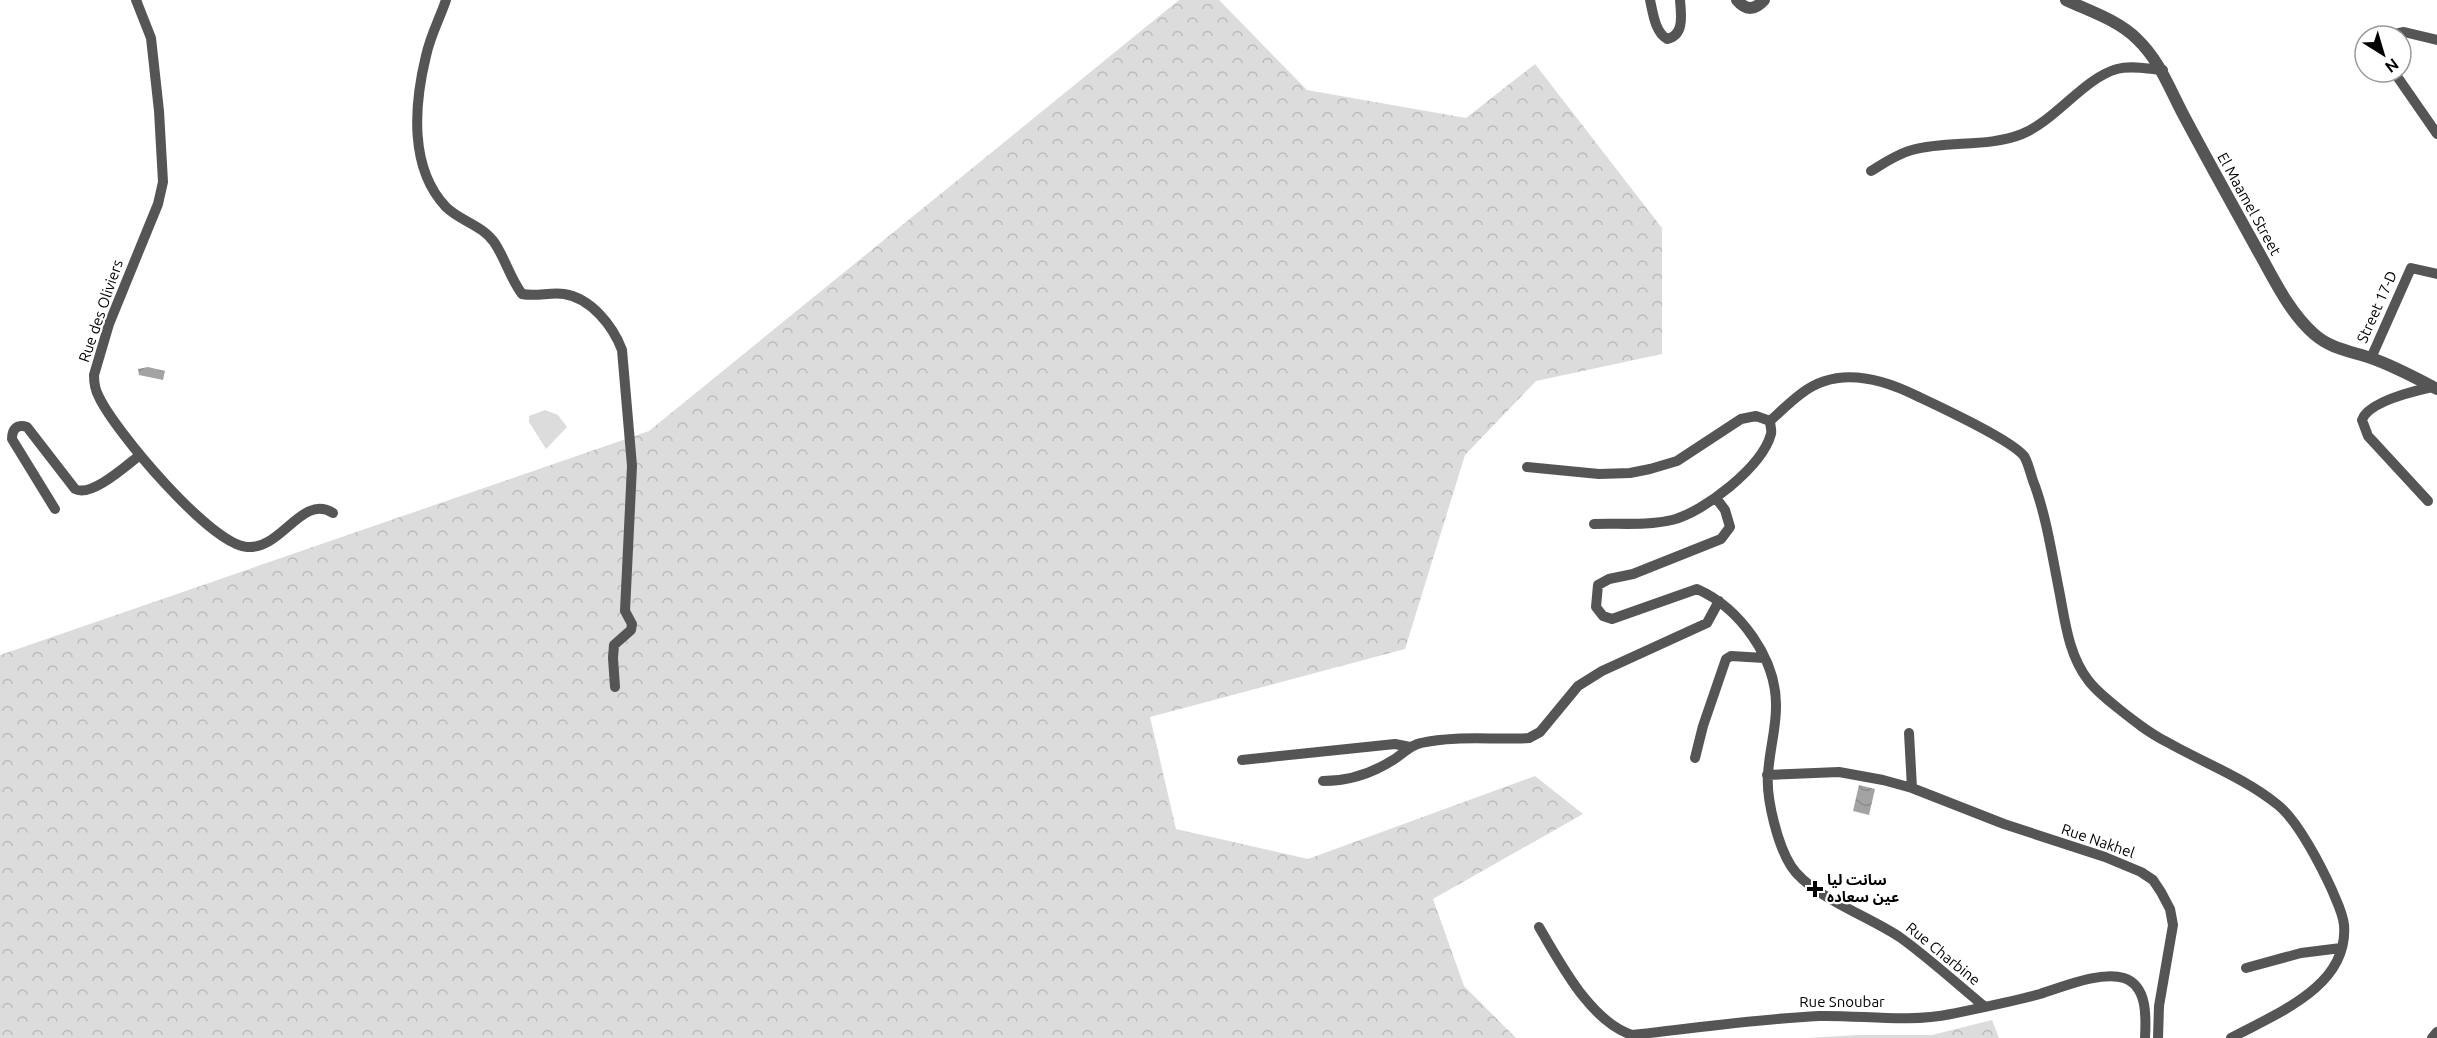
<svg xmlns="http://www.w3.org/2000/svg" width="2437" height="1038" font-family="Ubuntu,'Noto Sans Arabic',sans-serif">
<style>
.green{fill:#dcdcdc}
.forest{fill:url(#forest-crowns)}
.water{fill:url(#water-waves)}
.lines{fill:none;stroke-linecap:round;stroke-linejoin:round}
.minor{stroke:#555;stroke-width:10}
.tertiary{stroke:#555;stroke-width:12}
.poi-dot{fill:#000;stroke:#fff;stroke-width:2}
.labels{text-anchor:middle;stroke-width:4.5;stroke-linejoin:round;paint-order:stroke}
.street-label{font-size:15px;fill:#000;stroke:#fff}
.poi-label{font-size:15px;font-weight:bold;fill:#000;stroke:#fff;text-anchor:start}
</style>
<defs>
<pattern id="forest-crowns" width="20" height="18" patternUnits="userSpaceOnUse" patternTransform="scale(1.5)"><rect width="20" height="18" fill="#dcdcdc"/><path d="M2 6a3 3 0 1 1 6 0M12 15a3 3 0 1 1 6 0" fill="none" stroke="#bbb"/></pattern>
<pattern id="water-waves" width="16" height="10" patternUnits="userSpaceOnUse" patternTransform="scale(1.5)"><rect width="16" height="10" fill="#a3a3a3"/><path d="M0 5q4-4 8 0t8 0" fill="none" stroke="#8b8b8b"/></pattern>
</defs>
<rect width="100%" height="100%" fill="#fff"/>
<path class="green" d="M 545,410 L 558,415 L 567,427 L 546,449 L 529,422 L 529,416 Z"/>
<path class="forest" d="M 1179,0 L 1219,0 L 1307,90 L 1466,118 L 1535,64 L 1662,228 L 1662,354 L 1536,381 L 1465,455 L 1405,649 L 1150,717 L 1176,829 L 1308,859 L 1535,776 L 1583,814 L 1433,899 L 1464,986 L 1516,1038 L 0,1038 L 0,655 L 649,431 Z
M 1992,1020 L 1999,1038 L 1807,1038 L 1858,1035 L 1932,1035 Z"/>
<path class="water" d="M 148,367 L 165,371 L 163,380 L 139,375 L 138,369 Z
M 1859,785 L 1875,789 L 1869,815 L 1853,811 Z"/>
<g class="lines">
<path class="minor" d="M 136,0 L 151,38 L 159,111 L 163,182 L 158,204 L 109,324 L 94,375 C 94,383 95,390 99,397 C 115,431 210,544 247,547 C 282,550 302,493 333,513
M 446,0 C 440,18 430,36 426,56 C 414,105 409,168 446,207 C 460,221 482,225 494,242 C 505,258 510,278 522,294 C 536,297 550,292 564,294 C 591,298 613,326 622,350 L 632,466 L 625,611 L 632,624 L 631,630 L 614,645 L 613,658 L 615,687
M 1650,0 C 1653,13 1655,32 1667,39 C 1685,35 1681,14 1680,0
M 2386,36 L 2404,32 L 2437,40
M 2394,72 L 2437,134
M 1871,171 C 1884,163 1897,154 1912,150 C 1948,140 1987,148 2022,134 C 2056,120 2084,78 2117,69 C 2131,65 2148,69 2163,70
M 2371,358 L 2411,268 L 2437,274
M 1527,467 L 1599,474 L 1630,473 L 1650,469 L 1677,461 L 1741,419 L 1756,416 L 1770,421
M 1716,498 L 1725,510 L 1730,527 L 1721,539 L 1633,574 L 1609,579 L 1598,585 L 1596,607 L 1603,616 L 1612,619 L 1697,589 C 1740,608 1777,659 1776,707 C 1776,730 1769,752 1768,775 C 1766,799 1778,846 1791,866 C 1810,896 1871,917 1901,938 C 1930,959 1957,984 1985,1007
M 2428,501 L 2368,436 L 2362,420 C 2368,402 2414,391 2432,387
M 55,509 L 12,439 C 12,429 17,424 27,427 L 75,489 C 91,498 127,465 140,455
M 1594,524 C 1619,523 1647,526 1672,520 C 1704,512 1762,467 1771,434 C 1772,430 1770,425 1770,421 C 1781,411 1791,401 1802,393 C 1837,366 1881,378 1917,396 C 1940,407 2010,439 2024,456 C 2029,464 2031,477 2035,486 C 2047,520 2052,555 2059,590 C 2065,620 2068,654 2088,680 C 2096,691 2108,700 2119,709 C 2134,721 2149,733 2167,742 C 2204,763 2245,778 2278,805 C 2298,821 2321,866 2332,890 C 2336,900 2343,913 2344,925 C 2349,987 2275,1014 2231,1038
M 1909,733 L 1912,788
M 1695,758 L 1703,726 L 1726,659 L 1731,656 L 1764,658
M 1242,760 L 1395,744 L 1410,747
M 1767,775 L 1839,772 L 1883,780 L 1912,788 L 2004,824 L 2105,857 L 2141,872 L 2153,880 L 2161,892 L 2170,909 L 2173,925 L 2159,1006 L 2158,1038
M 1323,781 C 1349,781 1371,774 1393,760 C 1403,754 1410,745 1421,743 C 1456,735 1494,740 1529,738 L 1540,732 L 1578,686 L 1602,671 L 1707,623 L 1719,601
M 1539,927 C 1561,964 1590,1021 1632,1035 C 1695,1028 1756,1019 1819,1016 C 1862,1015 1908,1023 1951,1014 C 1980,1008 2010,1002 2040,994 C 2063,987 2100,971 2124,978 C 2148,986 2146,1018 2145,1038
M 2246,968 L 2301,953 L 2341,948
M 2432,1038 L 2437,1032"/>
<path class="tertiary" d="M 1737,0 C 1746,11 1755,10 1764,0
M 2066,0 C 2089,11 2118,20 2137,39 C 2160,61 2169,88 2184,116 C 2208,161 2233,206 2258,251 C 2274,279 2289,312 2314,334 C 2331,349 2350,351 2371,358 C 2394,366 2416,378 2437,389"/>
</g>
<path class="poi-dot" d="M1812 880h6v6h6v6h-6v6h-6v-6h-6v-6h6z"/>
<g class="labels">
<g class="street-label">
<text transform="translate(2249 204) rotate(61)" y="5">El Maamel Street</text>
<text transform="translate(2377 307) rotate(-66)" y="5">Street 17-D</text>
<text transform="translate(101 311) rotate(-71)" y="5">Rue des Oliviers</text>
<text transform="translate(2098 841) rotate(19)" y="5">Rue Nakhel</text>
<text transform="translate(1943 954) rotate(39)" y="5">Rue Charbine</text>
<text x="1842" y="1007">Rue Snoubar</text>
</g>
<g class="poi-label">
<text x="1827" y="885">سانت ليا<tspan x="1827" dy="17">عين سعاده</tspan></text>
</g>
</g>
<g transform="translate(2383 54) rotate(143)"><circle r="28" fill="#ffffff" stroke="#999999" stroke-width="1.5"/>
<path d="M0-4.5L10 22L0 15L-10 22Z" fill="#000000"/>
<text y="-9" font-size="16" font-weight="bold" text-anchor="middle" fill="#000000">N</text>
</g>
</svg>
